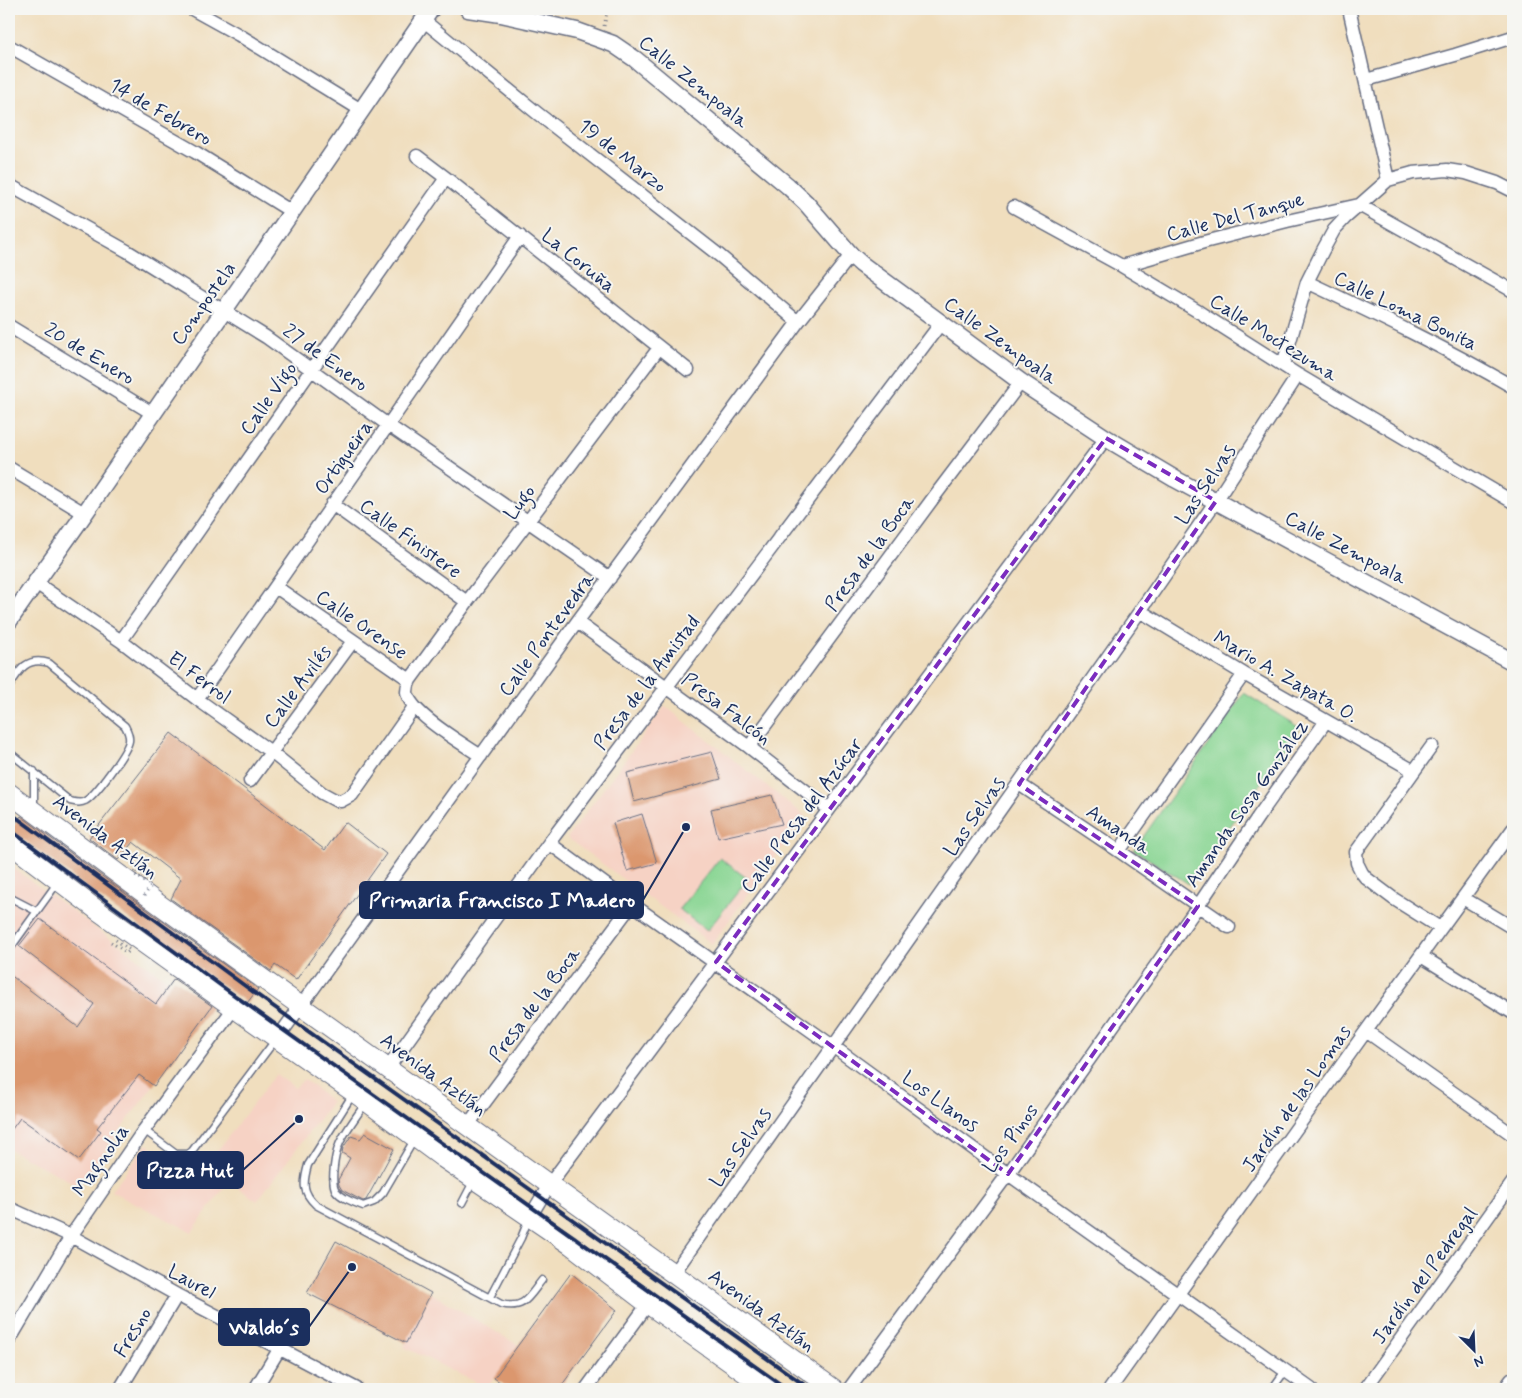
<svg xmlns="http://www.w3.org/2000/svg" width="1522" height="1398" font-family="Mynerve,sans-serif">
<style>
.built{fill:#f6d2c4}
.green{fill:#89d593;stroke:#528278}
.building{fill:#db976e}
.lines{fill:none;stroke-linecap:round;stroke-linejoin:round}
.service-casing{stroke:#666c80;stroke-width:9}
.minor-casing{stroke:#666c80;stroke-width:15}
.tertiary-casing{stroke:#666c80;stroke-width:19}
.secondary-casing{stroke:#666c80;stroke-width:21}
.path{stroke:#666c80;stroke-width:3;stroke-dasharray:1 4;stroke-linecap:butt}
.service{stroke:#fff;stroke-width:6}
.minor{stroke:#fff;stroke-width:12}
.tertiary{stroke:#fff;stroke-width:16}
.secondary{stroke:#fff;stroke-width:19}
.rail{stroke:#1b2f5e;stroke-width:4}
.path-bridge{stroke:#666c80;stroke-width:3;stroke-dasharray:1 4;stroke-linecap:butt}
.marked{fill:none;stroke:#7b2cbf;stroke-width:4;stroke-dasharray:10 6;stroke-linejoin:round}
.labels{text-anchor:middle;stroke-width:4;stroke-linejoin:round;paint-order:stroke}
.street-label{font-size:20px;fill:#1b2f5e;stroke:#f6f6f2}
.leader{fill:none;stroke:#1b2f5e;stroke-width:2}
.callout-dot{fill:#1b2f5e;stroke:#f6f6f2;stroke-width:2}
.callout{fill:#1b2f5e;stroke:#1b2f5e;stroke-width:2}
.callout-label{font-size:21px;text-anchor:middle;font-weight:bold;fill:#fff}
</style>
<rect width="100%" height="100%" fill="#f6f6f2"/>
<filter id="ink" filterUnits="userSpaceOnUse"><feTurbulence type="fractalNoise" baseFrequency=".02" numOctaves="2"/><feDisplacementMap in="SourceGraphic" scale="10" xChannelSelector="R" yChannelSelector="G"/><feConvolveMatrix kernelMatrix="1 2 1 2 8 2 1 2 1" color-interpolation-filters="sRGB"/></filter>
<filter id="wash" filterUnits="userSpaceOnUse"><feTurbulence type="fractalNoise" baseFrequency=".0096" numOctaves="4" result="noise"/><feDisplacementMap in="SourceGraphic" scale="20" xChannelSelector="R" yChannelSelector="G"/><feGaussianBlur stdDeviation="1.12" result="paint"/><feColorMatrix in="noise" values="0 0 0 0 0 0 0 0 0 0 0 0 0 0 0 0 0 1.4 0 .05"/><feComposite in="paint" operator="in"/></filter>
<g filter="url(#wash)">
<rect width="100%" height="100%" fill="#f0debe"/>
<path class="built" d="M 665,706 L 805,816 L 712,944 L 567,838 Z
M 9,865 L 209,1010 L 79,1186 L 9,1149 Z
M 276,1074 L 295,1088 L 304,1079 L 332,1102 L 257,1201 L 229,1181 L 192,1232 L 111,1191 L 147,1144 L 195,1180 Z
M 431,1293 L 518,1345 L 487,1388 L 404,1347 Z"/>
<path class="green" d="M 1244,693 L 1300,728 L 1189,884 L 1134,850 Z
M 720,858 L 748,879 L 707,931 L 679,909 Z"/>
<g id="blocks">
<path class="building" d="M 171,733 L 325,850 L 345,822 L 386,854 L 296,980 L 275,965 L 271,971 L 171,899 L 181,879 L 133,842 L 118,860 L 89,838 Z
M 712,752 L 721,779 L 634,802 L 627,773 Z
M 772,795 L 782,824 L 718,838 L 711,809 Z
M 642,814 L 657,863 L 627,871 L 613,823 Z
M 21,816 L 153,914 L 258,989 L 247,1003 L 104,901 L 16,834 L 9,832 Z
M 40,919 L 156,1004 L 174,979 L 212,1006 L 154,1086 L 139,1075 L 97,1128 L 101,1131 L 79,1160 L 20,1118 L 9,1133 L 9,974 L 78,1027 L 94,1004 L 19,946 Z
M 365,1133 L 394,1149 L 366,1200 L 363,1201 L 342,1190 L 339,1185 L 338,1180 L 350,1158 L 342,1153 L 343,1148 L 351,1136 L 360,1139 Z
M 336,1241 L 431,1293 L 406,1343 L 307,1293 Z
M 571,1273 L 617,1310 L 559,1389 L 510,1389 L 494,1378 Z"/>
</g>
</g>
<g filter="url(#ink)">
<use href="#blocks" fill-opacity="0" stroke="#666c80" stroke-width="1"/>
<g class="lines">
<defs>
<path id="service" d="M 9,687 C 19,670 27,656 49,663 L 125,726 C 127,730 130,735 129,741 C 127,752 95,796 85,801 C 80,804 75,802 70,801 L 9,752
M 34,771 L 34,807
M 9,897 L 36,911
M 9,950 L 58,882
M 353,1094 L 308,1165 C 303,1183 302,1192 316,1205 L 501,1304 C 525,1310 529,1296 542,1280
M 366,1102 C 358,1115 344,1132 339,1145 C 335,1155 330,1182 336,1191 C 342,1199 354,1202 363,1206 L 374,1202 L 383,1193 L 414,1140
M 144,1130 L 176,1154 L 188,1154 L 192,1151 L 276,1039
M 462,1203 L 474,1180
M 490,1297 L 521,1238 L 529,1218
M 1272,1389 L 1285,1371"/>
<path id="minor" d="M 192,9 L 239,35 L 361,110
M 1349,9 L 1388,180
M 423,20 L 537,113 L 720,256 L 798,322
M 9,46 L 195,152 L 292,212
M 1366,80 L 1455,55 L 1513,37
M 417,156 L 446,178 L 688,370
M 9,185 L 127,251 L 266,337 L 388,425 L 610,578
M 1014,207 L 1122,266 L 1199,312 L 1298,375 L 1513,502
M 1122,266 L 1204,242 L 1287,221 L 1359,205 L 1513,291
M 1307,282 C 1377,315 1446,348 1513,387
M 9,326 L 152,413
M 1283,365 L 1307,282 L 1323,250 L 1334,230 L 1346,217 L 1388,180 L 1413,173 L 1447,170 L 1466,173 L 1497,183 L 1513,191
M 9,468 L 84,513
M 332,504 L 467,602
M 36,583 L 121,641 L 197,699 L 271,752 L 322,793 L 335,800 L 341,801 L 352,795 L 414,707
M 276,587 L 410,680
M 1140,611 L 1244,674 L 1414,771
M 577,622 L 749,747 L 829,809
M 121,641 L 446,178
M 197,699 L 520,236
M 1432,746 L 1356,852 L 1357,863 L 1362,873 L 1366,878 L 1394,899 L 1440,928
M 749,747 L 934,497 L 1021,382
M 481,756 C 463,744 409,713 407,692 C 407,687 408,684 410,680 L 467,602 L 659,348
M 250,781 L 353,641
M 1019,784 L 1119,851 L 1229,927
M 549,843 L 632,904 L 834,1047 L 1008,1174 L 1311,1389
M 1119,851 L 1244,674
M 1463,898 L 1513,928
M 1421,956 L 1513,1013
M 1366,1031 L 1513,1135
M 277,1039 L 577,622 L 798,322 L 851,255
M 388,1068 L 549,843 L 941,323
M 467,1126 L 632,904
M 9,1208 L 71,1236 L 177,1295 L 357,1389
M 530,1217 L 549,1185 L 1106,438
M 673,1274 L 1140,611 L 1216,501 L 1298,375
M 9,1341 L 71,1236 L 144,1130 L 234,1008
M 120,1389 L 177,1295
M 255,1389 L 280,1348
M 586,1389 L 648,1304
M 849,1389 L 1008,1174 L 1198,906 L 1258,817 L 1326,721
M 1110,1389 L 1366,1031 L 1513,829
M 1365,1389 L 1513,1182"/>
<path id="tertiary" d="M 468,9 L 501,14 L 577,31 L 613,44 L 635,59 L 788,186 L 806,203 L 851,255 L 861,264 L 1021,382 L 1106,438 L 1175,479 L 1513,662
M 9,621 C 34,584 60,549 85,513 C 200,344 315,176 431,9
M 1507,1389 L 1513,1381"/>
<path id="secondary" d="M 9,793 L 160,905 L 834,1389
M 9,843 L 97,910 L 234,1008 L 366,1101 L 443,1158 L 571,1245 L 648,1304 L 768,1389"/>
</defs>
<use href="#service" class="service-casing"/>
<use href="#minor" class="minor-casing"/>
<use href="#tertiary" class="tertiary-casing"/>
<use href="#secondary" class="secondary-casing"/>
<path class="path" d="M 604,26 L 608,9"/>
<use href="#service" class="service"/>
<use href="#minor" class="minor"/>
<use href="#tertiary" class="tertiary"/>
<use href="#secondary" class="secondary"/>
<path class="rail" d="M 9,812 L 256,994 L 810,1389
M 9,829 L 220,985 L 787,1389"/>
<path class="path-bridge" d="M 144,896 L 151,886 L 134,874 L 137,870 L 153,882
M 111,942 L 127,953 L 130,950 L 113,938"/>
</g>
</g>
<path class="marked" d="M 1106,438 L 1216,501 L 1019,784 L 1198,906 L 1008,1174 L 716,962 Z"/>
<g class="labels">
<g class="street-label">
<text transform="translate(694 81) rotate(39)" y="7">Calle Zempoala</text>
<text transform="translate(161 111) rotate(30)" y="7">14 de Febrero</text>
<text transform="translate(623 155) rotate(38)" y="7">19 de Marzo</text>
<text transform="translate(1235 216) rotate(-15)" y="7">Calle Del Tanque</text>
<text transform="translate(579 260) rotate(39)" y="7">La Coruña</text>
<text transform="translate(203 303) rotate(-55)" y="7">Compostela</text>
<text transform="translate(1406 310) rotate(26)" y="7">Calle Loma Bonita</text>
<text transform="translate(1274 337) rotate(32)" y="7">Calle Moctezuma</text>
<text transform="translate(1001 340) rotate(36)" y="7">Calle Zempoala</text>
<text transform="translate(90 353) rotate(31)" y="7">20 de Enero</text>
<text transform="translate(326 357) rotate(36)" y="7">27 de Enero</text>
<text transform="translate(268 398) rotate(-55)" y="7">Calle Vigo</text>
<text transform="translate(343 457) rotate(-55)" y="7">Ortigueira</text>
<text transform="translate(1205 484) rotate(-56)" y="7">Las Selvas</text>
<text transform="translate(519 502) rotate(-53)" y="7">Lugo</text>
<text transform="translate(411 538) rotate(36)" y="7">Calle Finistere</text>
<text transform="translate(1346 547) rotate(28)" y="7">Calle Zempoala</text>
<text transform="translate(869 553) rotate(-54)" y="7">Presa de la Boca</text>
<text transform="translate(362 624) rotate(35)" y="7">Calle Orense</text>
<text transform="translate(546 634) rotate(-54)" y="7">Calle Pontevedra</text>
<text transform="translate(1286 676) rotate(30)" y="7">Mario A. Zapata O.</text>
<text transform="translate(200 677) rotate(37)" y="7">El Ferrol</text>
<text transform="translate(646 682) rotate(-53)" y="7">Presa de la Amistad</text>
<text transform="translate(297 686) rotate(-53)" y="7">Calle Avilés</text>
<text transform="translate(727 708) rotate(37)" y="7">Presa Falcón</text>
<text transform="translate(1246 803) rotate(-55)" y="7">Amanda Sosa González</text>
<text transform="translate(801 815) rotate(-53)" y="7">Calle Presa del Azúcar</text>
<text transform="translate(974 816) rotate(-55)" y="7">Las Selvas</text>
<text transform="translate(1119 829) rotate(34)" y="7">Amanda</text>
<text transform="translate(106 836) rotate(37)" y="7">Avenida Aztlán</text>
<text transform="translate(534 1004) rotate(-53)" y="7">Presa de la Boca</text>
<text transform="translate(434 1074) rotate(36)" y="7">Avenida Aztlán</text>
<text transform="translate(1296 1098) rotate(-55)" y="7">Jardín de las Lomas</text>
<text transform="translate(941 1101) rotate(36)" y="7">Los Llanos</text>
<text transform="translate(1010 1138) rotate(-54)" y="7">Los Pinos</text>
<text transform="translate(740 1147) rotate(-55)" y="7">Las Selvas</text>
<text transform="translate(100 1160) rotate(-55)" y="7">Magnolia</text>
<text transform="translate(1424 1275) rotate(-54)" y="7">Jardín del Pedregal</text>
<text transform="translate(192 1281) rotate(28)" y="7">Laurel</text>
<text transform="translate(762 1310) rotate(36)" y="7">Avenida Aztlán</text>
<text transform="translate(132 1332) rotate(-59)" y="7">Fresno</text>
</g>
</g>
<path class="leader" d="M686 827L643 900M299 1119L243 1170M352 1267L309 1327"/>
<g class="callout-dot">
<circle cx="686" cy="827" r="5"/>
<circle cx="299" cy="1119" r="5"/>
<circle cx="352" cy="1267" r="5"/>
</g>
<g class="callout">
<rect x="360" y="882" width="283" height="36" rx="5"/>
<rect x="138" y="1152" width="105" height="36" rx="5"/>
<rect x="219" y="1309" width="90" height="36" rx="5"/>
</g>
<g class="callout-label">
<text x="502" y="907">Primaria Francisco I Madero</text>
<text x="190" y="1177">Pizza Hut</text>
<text x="264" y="1334">Waldo´s</text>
</g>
<rect width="1522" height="1398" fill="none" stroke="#f6f6f2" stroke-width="30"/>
<g transform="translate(1474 1350) rotate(156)" stroke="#f6f6f2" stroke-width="4" paint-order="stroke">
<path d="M0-4L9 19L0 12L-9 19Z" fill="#1b2f5e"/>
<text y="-8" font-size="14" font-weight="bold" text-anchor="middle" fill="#1b2f5e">N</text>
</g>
</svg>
